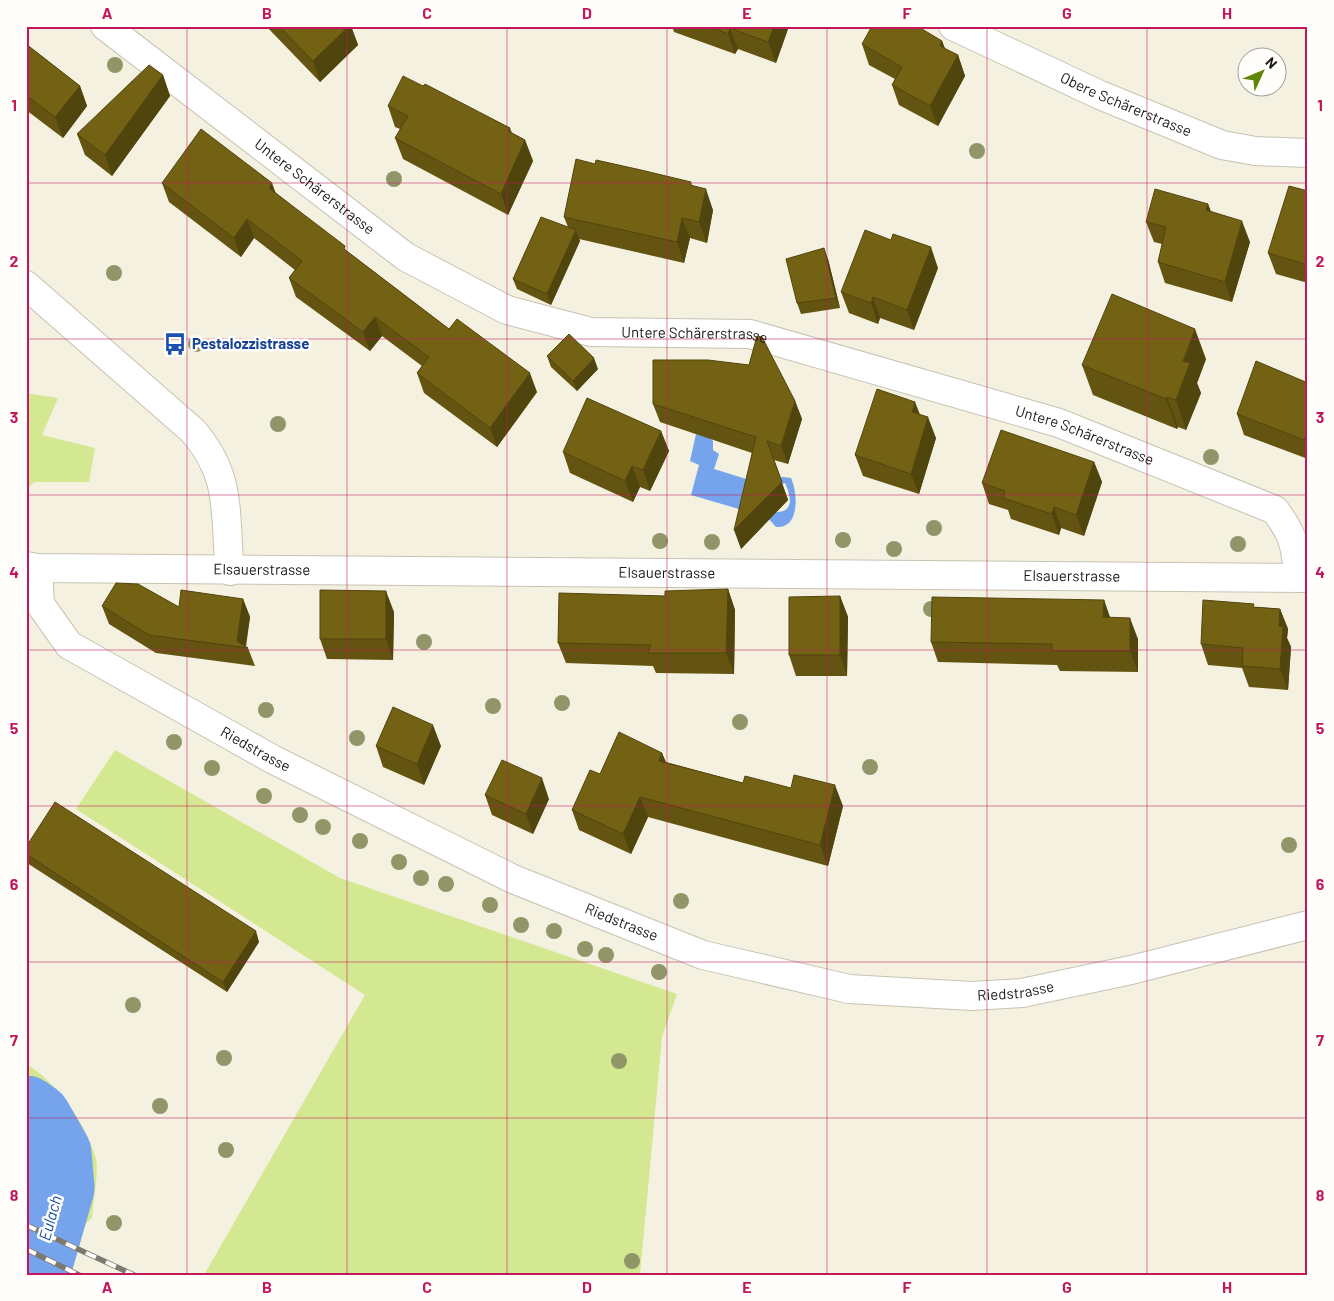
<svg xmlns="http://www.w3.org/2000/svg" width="1334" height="1301" font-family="Barlow,sans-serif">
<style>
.green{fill:#d3e891}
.water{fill:#75a4ed;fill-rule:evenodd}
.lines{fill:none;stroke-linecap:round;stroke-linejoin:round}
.river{stroke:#75a4ed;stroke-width:71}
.minor-casing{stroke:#c7c3b3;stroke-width:30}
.minor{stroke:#fff;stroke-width:28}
.rail-casing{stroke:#7c796f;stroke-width:5.5}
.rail{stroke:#fffefb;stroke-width:4;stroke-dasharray:11;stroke-linecap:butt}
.tree{fill:#919668}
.wall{fill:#645411}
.shaded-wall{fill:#51450e}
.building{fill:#746214;stroke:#51450e}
.grid{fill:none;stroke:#c2185b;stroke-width:1;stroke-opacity:0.55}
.labels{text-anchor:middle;stroke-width:5;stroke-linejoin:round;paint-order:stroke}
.street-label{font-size:15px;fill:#1b1914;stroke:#fffefb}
.transit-label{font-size:15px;font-weight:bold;fill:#164399;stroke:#fffefb;text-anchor:start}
.water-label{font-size:16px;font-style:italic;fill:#104a9e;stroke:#fffefb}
.neatline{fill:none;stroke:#c2185b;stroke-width:2}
.grid-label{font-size:16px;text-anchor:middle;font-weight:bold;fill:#c2185b}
</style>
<rect width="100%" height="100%" fill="#f5f1e1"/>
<path class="green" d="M 26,393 L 58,398 L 42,435 L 95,448 L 89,482 L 34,482 L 26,491 Z
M 115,750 L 340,878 L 677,994 L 662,1037 L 640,1275 L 204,1275 L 365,995 L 76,809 Z
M 26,1064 C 57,1082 87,1125 96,1159 C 99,1173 93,1202 92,1218 L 76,1232 L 26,1206 Z"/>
<path class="water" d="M 696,434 L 709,437 L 713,441 L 713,450 L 719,454 L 714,469 L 756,482 L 783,477 L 791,478 C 798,493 800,529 776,527 L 762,511 L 749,512 L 691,495 L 699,465 L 690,461 ZM 785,483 C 790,494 796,512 776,512 L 780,485 Z"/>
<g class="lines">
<path class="river" d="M 26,1111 L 36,1118 L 56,1153 L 59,1188 L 34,1275"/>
<defs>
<g id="minor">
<path id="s1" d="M 105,26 L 406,257 L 507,310 L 591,332 L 750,334 L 1059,423 L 1275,510 C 1294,536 1296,546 1298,578"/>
<path id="s2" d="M 953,26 L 1100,95 L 1222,145 L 1255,151 L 1308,153"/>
<path d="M 26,285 L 193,431 C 233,477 224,514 230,571"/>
<path id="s3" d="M 26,566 L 38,568 L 1308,578"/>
<path id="s4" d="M 38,568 L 40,604 L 69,645 L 274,760 L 513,879 L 703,955 L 849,989 L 972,996 L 1022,993 L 1131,970 L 1308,925"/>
</g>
</defs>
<use href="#minor" class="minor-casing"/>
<use href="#minor" class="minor"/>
<defs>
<path id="rail" d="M 26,1225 L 134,1275
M 26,1249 L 79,1275"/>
</defs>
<use href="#rail" class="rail-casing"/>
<use href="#rail" class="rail"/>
</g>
<g class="tree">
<circle cx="115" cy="65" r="8"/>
<circle cx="977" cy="151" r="8"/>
<circle cx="394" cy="179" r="8"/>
<circle cx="114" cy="273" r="8"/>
<circle cx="196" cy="344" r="8"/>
<circle cx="278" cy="424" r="8"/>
<circle cx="1211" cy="457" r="8"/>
<circle cx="934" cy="528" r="8"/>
<circle cx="843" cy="540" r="8"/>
<circle cx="660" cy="541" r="8"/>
<circle cx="712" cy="542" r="8"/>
<circle cx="1238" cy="544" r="8"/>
<circle cx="894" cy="549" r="8"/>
<circle cx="931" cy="609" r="8"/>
<circle cx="424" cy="642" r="8"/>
<circle cx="562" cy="703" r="8"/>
<circle cx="493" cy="706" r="8"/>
<circle cx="266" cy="710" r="8"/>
<circle cx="740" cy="722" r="8"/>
<circle cx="357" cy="738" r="8"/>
<circle cx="174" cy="742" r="8"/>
<circle cx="870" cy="767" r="8"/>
<circle cx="212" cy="768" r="8"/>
<circle cx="264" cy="796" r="8"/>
<circle cx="300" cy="815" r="8"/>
<circle cx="323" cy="827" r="8"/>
<circle cx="360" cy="841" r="8"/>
<circle cx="1289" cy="845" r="8"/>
<circle cx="399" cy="862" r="8"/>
<circle cx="421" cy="878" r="8"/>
<circle cx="446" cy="884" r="8"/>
<circle cx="681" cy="901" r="8"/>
<circle cx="490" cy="905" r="8"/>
<circle cx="521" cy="925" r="8"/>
<circle cx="554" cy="931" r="8"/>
<circle cx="585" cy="949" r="8"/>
<circle cx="606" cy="955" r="8"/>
<circle cx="659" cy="972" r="8"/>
<circle cx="133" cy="1005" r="8"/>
<circle cx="224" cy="1058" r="8"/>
<circle cx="619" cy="1061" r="8"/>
<circle cx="160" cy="1106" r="8"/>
<circle cx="226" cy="1150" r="8"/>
<circle cx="114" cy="1223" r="8"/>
<circle cx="632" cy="1261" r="8"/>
</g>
<path class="wall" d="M 266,26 L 351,26 L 358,45 L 320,82 Z
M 672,26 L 789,26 L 776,63 L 738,49 L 735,54 L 674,32 Z
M 942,41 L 945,49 L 958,55 L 965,76 L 938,126 L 899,105 L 892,85 L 895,79 L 869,65 L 862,44 Z
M 26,44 L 80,86 L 87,106 L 63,138 L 26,110 Z
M 163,75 L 170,96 L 112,176 L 85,155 L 77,134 Z
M 423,86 L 510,128 L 512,133 L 525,140 L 533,161 L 508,215 L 403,159 L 395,138 L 400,129 L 395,127 L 388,106 Z
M 691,182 L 692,186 L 713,210 L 707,243 L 690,238 L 684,263 L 579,239 L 580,241 L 551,305 L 517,289 L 513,279 L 568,227 L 564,217 Z
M 162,183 L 276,193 L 348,252 L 449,329 L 537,392 L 497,447 L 424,393 L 417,373 L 422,366 L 382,336 L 370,351 L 296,297 L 289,278 L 295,270 L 254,238 L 241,257 L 169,202 Z
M 1308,191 L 1308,283 L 1276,274 L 1268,253 Z
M 1208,204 L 1211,212 L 1250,242 L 1232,302 L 1165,283 L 1158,262 L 1162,244 L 1154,242 L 1146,222 Z
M 891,240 L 938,268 L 914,330 L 880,318 L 878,324 L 849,313 L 841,292 Z
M 828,259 L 840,308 L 801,314 L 797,303 Z
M 547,356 L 598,369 L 577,391 L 551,367 Z
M 1206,359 L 1197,383 L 1201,393 L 1186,430 L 1178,427 L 1177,429 L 1093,395 L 1082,365 Z
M 1308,383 L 1308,459 L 1244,435 L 1237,414 Z
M 795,401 L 802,419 L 788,464 L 774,460 L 788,500 L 741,549 L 752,453 L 660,422 L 653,404 Z
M 920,414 L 936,438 L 919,494 L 863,476 L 855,455 Z
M 661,431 L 669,451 L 650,491 L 640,487 L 633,502 L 570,473 L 563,452 Z
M 1094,462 L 1102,482 L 1084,536 L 1061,528 L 1059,535 L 1011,519 L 1008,510 L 989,504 L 982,483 Z
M 728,589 L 735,610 L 734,674 L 656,673 L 653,666 L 566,663 L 558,643 L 665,596 Z
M 840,596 L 848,617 L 847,676 L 796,676 L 789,655 Z
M 243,599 L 250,617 L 246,647 L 248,648 L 255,666 L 156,653 L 109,624 L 102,606 L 179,607 Z
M 1104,600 L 1110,618 L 1138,639 L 1138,672 L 1060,671 L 1057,665 L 938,662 L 931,642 Z
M 1255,607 L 1280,609 L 1288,629 L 1287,638 L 1291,647 L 1288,690 L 1249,687 L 1242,668 L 1208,665 L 1201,644 Z
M 394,612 L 393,660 L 327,659 L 320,639 Z
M 376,746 L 441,746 L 424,785 L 383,767 Z
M 662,753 L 666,762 L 743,783 L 843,806 L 828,866 L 648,817 L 631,854 L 579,830 L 572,810 L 600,774 Z
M 485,795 L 549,799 L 533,834 L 492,815 Z
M 26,847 L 259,942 L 227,992 L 27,863 Z"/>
<path class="shaded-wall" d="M 349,26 L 351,26 L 358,45 L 320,82 L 313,61 Z
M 774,26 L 789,26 L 776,63 L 768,42 Z
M 730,28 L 738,49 L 735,54 L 728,34 Z
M 942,41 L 950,61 L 940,46 Z
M 958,55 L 965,76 L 938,126 L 930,106 Z
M 163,75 L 170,96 L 112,176 L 105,155 Z
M 80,86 L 87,106 L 63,138 L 55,117 Z
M 525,140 L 533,161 L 508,215 L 501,194 Z
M 272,183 L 279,202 L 269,188 Z
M 706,189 L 713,210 L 707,243 L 699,222 Z
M 1208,204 L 1216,225 L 1206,210 Z
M 682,218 L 690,238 L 684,263 L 677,242 Z
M 247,219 L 254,238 L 241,257 L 234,238 Z
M 1242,221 L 1250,242 L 1232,302 L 1225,282 Z
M 576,230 L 580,241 L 551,305 L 547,294 Z
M 931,247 L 938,268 L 914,330 L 907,310 Z
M 824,248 L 828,259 L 840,308 L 836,298 Z
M 873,297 L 880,318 L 878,324 L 871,303 Z
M 375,317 L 382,336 L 370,351 L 363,332 Z
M 1195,329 L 1206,359 L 1197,383 L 1201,393 L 1186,430 L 1176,400 L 1183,361 Z
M 594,358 L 598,369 L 577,391 L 573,381 Z
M 530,373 L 537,392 L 497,447 L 490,428 Z
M 1167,397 L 1178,427 L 1177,429 L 1166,399 Z
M 795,401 L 802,419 L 788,464 L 781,446 Z
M 915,402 L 923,422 L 912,412 Z
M 928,417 L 936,438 L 919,494 L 911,474 Z
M 661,431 L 669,451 L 650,491 L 643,470 Z
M 1307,431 L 1308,432 L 1308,450 L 1304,440 Z
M 767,441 L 788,500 L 741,549 L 734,530 Z
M 1094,462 L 1102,482 L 1084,536 L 1076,515 Z
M 632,466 L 640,487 L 633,502 L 625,481 Z
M 1054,507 L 1061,528 L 1059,535 L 1052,514 Z
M 728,589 L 735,610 L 734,674 L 726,653 Z
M 386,591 L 394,612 L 393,660 L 386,639 Z
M 840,596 L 848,617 L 847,676 L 840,655 Z
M 243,599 L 250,617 L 245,648 L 237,641 Z
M 1104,600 L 1111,620 L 1103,617 Z
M 1280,609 L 1288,629 L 1287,638 L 1291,647 L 1288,690 L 1280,669 L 1279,626 Z
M 1130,618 L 1138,639 L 1138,672 L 1130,651 Z
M 433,725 L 441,746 L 424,785 L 417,764 Z
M 662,753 L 670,774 L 659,761 Z
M 542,778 L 549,799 L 533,834 L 526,814 Z
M 835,785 L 843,806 L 828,866 L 820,845 Z
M 640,797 L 648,817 L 631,854 L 623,834 Z
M 256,931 L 259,942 L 227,992 L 223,982 Z"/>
<path class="building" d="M 279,26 L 349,26 L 313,61 Z
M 708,26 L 774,26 L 768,42 L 730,28 L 728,34 Z
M 872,26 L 917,26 L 942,41 L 940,46 L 958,55 L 930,106 L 892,85 L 902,67 L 862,44 Z
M 26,44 L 80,86 L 55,117 L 26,95 Z
M 149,65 L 163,75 L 105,155 L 77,134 Z
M 403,76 L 423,86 L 425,84 L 510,128 L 508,131 L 525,140 L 501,194 L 395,138 L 408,116 L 388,106 Z
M 201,129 L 272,183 L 269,188 L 345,246 L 344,249 L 449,329 L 457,319 L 530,373 L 490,428 L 417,373 L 429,357 L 375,317 L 363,332 L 289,278 L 302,261 L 247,219 L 234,238 L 162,183 Z
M 576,159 L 595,164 L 596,160 L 641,170 L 691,182 L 690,185 L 706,189 L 699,222 L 682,218 L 677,242 L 564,217 Z
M 1289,186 L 1308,191 L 1308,265 L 1268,253 Z
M 1155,189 L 1208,204 L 1206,210 L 1242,221 L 1225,282 L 1158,262 L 1166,227 L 1146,222 Z
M 541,217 L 576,230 L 547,294 L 513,279 Z
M 865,230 L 891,240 L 893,234 L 931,247 L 907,310 L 873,297 L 871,303 L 841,292 Z
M 824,248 L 836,298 L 797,303 L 786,259 Z
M 1112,294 L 1195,329 L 1183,361 L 1190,363 L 1176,400 L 1167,397 L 1166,399 L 1082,365 Z
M 569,334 L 594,358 L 573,381 L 547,356 Z
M 757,336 L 762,337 L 795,401 L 781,446 L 767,441 L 782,482 L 734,530 L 756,437 L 653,404 L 653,360 L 708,360 L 749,365 Z
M 1256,361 L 1308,383 L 1308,431 L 1304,440 L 1237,414 Z
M 877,389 L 915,402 L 912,412 L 928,417 L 911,474 L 855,455 Z
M 587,398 L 661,431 L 643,470 L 632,466 L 625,481 L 563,452 Z
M 1001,430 L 1094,462 L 1076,515 L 1054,507 L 1052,514 L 1003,498 L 1005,491 L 982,483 Z
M 116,583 L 138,584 L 179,607 L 181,590 L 243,599 L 237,641 L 248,648 L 149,635 L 102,606 Z
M 728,589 L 726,653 L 648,653 L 651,645 L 558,643 L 559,593 L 665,596 L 665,591 Z
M 320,590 L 386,591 L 386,639 L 320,639 Z
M 840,596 L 840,655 L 789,655 L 789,597 Z
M 932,597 L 1104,600 L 1103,617 L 1130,618 L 1130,651 L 1052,651 L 1052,644 L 931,642 Z
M 1203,600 L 1254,604 L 1253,607 L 1280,609 L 1279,626 L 1283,627 L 1280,669 L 1242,666 L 1243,648 L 1201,644 Z
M 393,707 L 433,725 L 417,764 L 376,746 Z
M 619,732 L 662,753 L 659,761 L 743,783 L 745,776 L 791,788 L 794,775 L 835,785 L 820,845 L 640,797 L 623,834 L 572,810 L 590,770 L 600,774 Z
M 502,760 L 542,778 L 526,814 L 485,795 Z
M 55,802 L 256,931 L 223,982 L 26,854 L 26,847 Z"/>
<path class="grid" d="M 187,26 L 187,1275M 347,26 L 347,1275M 507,26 L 507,1275M 667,26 L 667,1275M 827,26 L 827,1275M 987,26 L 987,1275M 1147,26 L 1147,1275M 26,183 L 1308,183M 26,339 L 1308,339M 26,495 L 1308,495M 26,650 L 1308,650M 26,806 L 1308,806M 26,962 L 1308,962M 26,1118 L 1308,1118"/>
<defs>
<symbol id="bus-bare" viewBox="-9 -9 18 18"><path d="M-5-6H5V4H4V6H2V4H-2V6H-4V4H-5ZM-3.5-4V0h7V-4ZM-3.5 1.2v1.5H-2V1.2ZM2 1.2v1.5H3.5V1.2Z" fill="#1a4fb4" stroke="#fffefb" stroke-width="2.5" paint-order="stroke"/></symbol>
</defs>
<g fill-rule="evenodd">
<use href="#bus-bare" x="159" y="328" width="32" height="32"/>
</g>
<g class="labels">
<g class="street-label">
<text dy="5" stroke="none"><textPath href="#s2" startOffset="190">Obere Schärerstrasse</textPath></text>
<text dy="5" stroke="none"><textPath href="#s1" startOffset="264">Untere Schärerstrasse</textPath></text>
<text dy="5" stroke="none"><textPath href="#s1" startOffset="684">Untere Schärerstrasse</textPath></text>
<text dy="5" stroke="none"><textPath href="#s1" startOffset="1089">Untere Schärerstrasse</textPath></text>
<text dy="5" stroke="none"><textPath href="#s3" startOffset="236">Elsauerstrasse</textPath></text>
<text dy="5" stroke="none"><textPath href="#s3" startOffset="641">Elsauerstrasse</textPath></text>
<text dy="5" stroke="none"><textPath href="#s3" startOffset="1046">Elsauerstrasse</textPath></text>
<text dy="5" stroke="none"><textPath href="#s4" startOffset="300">Riedstrasse</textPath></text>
<text dy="5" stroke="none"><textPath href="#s4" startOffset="705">Riedstrasse</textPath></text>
<text dy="5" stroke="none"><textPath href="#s4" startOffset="1110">Riedstrasse</textPath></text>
</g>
<g class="transit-label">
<text x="192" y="349">Pestalozzistrasse</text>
</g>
<g class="water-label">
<text transform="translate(50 1218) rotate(-74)" y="6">Eulach</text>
</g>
</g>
<rect width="1334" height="1301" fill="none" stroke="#fffefb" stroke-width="55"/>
<g transform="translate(1262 72) rotate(46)"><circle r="24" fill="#fffefb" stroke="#a4a29f"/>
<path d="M0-4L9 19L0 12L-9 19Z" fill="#618507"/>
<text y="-8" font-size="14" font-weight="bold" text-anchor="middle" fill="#1b1914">N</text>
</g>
<rect x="28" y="28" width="1278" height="1246" class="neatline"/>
<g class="grid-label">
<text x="107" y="19">A</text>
<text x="267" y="19">B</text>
<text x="427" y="19">C</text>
<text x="587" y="19">D</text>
<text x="747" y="19">E</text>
<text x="907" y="19">F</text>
<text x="1067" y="19">G</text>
<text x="1227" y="19">H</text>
<text x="14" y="111">1</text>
<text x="1320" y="111">1</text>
<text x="14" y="267">2</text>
<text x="1320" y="267">2</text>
<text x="14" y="423">3</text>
<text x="1320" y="423">3</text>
<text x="14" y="578">4</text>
<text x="1320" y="578">4</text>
<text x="14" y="734">5</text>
<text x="1320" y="734">5</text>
<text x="14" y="890">6</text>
<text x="1320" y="890">6</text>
<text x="14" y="1046">7</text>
<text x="1320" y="1046">7</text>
<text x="14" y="1201">8</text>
<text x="1320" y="1201">8</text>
<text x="107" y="1293">A</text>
<text x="267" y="1293">B</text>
<text x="427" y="1293">C</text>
<text x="587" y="1293">D</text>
<text x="747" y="1293">E</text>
<text x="907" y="1293">F</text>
<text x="1067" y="1293">G</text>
<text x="1227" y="1293">H</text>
</g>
</svg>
